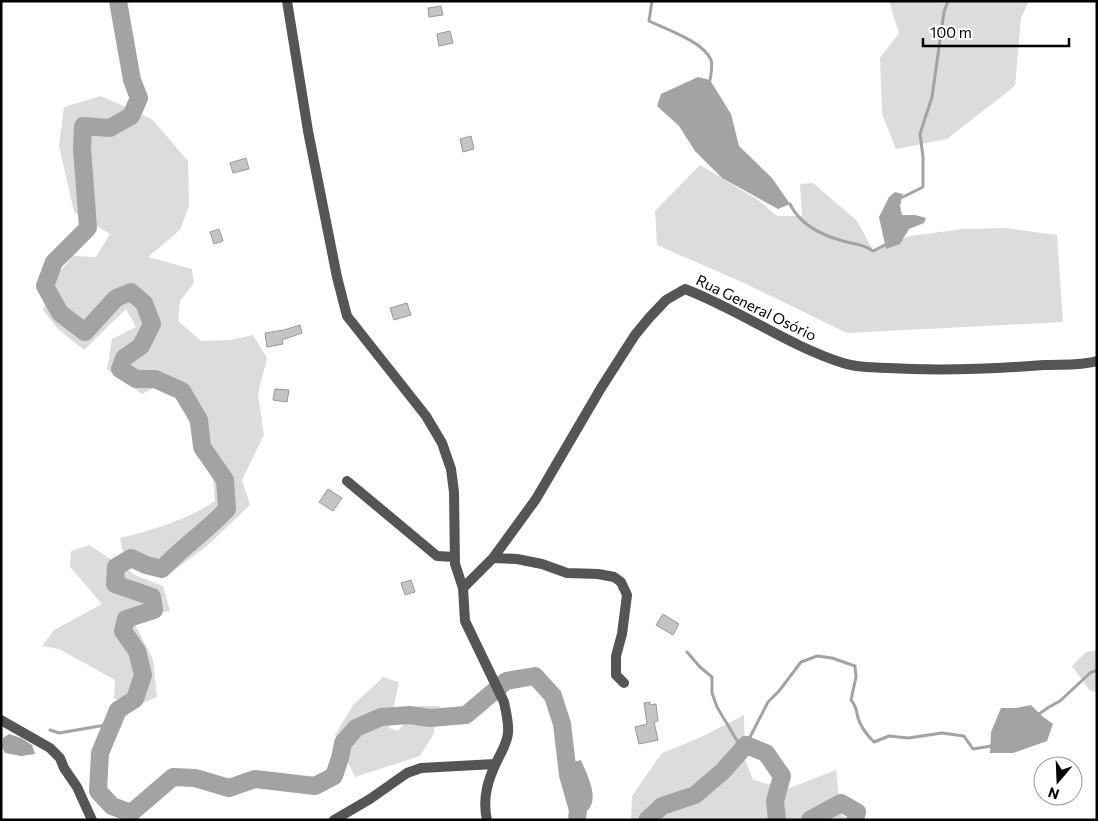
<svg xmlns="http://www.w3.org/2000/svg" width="1098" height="821" font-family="Commissioner,sans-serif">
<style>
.green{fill:#dcdcdc}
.water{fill:#a3a3a3}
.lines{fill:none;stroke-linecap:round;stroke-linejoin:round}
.stream{stroke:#a3a3a3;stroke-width:3}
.river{stroke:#a3a3a3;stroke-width:18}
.building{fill:#c4c4c4;stroke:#999}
.minor{stroke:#555;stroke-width:10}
.labels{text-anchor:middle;stroke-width:5;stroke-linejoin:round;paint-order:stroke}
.street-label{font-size:15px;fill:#000;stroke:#fff}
</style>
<rect width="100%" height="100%" fill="#fff"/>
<path class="green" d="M 889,1 L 1029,1 L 1021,18 L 1015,86 L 947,139 L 896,149 L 882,114 L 880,58 L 899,33 Z
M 101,96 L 152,119 L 188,161 L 189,206 L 180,230 L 148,257 L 192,269 L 194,283 L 180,301 L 178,321 L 201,341 L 230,340 L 253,335 L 267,358 L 258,394 L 264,435 L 242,480 L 250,505 L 208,545 L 168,575 L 123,552 L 120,538 C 154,530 186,520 215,501 L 213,476 L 196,454 L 187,414 L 164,383 L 142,394 L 107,369 L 112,339 L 136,327 L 126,309 L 84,350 L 58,329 L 43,310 L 57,275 L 73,256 L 96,257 L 110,234 L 74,212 L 59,146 L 64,107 Z
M 700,165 L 758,200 L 777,216 L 802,216 L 800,184 L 813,183 L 857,221 L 873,250 L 910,236 L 963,229 L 1005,228 L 1057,235 L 1063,322 L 847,333 L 746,284 L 657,245 L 655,211 Z
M 89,545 L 137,576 L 163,586 L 170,611 L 132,618 L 153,660 L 157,697 L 142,703 L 114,699 L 115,680 L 59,649 L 42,646 L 54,630 L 102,604 L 70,567 L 71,551 Z
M 1097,650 L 1097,692 L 1090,691 L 1072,666 L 1086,652 Z
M 383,677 L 399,682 L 389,728 L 398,731 L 418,706 L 440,706 L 433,735 L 420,756 L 355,777 L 335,735 L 353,705 Z
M 744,715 L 745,759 L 753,780 L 787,789 L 836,770 L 841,814 L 848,820 L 631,820 L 632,796 L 662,753 L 699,738 Z"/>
<path class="water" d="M 698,77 L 710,80 L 731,114 L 739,146 L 772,178 L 790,204 L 778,209 L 722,178 L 695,151 L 679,126 L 657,106 L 661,94 Z
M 895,192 L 903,194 L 900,206 L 902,215 L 915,215 L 926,218 L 924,223 L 909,229 L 900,244 L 886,249 L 879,217 L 889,197 Z
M 1031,705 L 1042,716 L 1053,724 L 1047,741 L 1013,753 L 990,753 L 991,732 L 1001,708 L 1016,708 Z
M 9,734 L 21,738 L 32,745 L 35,754 L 21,756 L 5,753 L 2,747 L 3,738 Z
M 581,760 C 586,773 599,795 589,809 C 587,812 582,814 579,816 L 569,808 L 572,798 L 561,774 L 561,765 Z"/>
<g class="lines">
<path class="stream" d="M 652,1 L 649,21 C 666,29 704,42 711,60 C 713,66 711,74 710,80
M 903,197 L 923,187 L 923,157 L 920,134 L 932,97 L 944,12 L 948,1
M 790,204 C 800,225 821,235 843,241 C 854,244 863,244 873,251 L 885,245
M 687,652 L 700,667 L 712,677 L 712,693 L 717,707 L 742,749
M 1039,714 L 1049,707 L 1060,701 L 1090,673 L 1097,670
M 50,730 L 59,733 L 112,724
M 746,745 L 768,702 L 779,691 L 801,662 L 817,656 L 832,658 L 855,666 L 856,677 L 851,700 C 857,707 856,710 858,718 C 861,728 867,735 874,742 L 889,736 L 908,738 L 942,733 L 964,736 L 973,749 L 991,746"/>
<path class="river" d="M 118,1 L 132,80 L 139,98 L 131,116 L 110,128 L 83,126 L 82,148 L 88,228 L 54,262 L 45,286 L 60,313 L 85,332 L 116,298 L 131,292 L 144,303 L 152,324 L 141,346 L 124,358 L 120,369 L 136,379 L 155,379 L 182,391 L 199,420 L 202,447 L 225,480 L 227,509 C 207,531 182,547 162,569 L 146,565 L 131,558 L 116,567 L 115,584 L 152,597 L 154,610 L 126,619 L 123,631 L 137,651 L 143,675 L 135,699 L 118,710 L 100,753 L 98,791 L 112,806 L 131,813 L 173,777 L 195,778 L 229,788 L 255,779 L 315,786 L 334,776 L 340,758 L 343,743 L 356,728 L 381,717 L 410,715 L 430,718 L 466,715 L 506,681 L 535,676 L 553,696 L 562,724 L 568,775 L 578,810 L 577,820
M 647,820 L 662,806 L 695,795 L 723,771 L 746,745 L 766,753 L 782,776 L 775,801 L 777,820
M 810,820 L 841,803 L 857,812 L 855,820"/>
</g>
<path class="building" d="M 441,6 L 443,15 L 429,17 L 428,8 Z
M 450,31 L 453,43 L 439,46 L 437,34 Z
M 471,136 L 474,149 L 463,152 L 460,139 Z
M 246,158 L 249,169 L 233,173 L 230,163 Z
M 219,229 L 223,241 L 214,244 L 210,232 Z
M 407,303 L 411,315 L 394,320 L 390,308 Z
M 300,325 L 302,333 L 282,340 L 283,344 L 267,347 L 265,333 L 284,330 Z
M 275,389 L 289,390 L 287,402 L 273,400 Z
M 328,489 L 342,498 L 333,511 L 319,502 Z
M 411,580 L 415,592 L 405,595 L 401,583 Z
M 663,614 L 679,624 L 673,635 L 656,625 Z
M 650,702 L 650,705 L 656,704 L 658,721 L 654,722 L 658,740 L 639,744 L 635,727 L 647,724 L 644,703 Z"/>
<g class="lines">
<path class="minor" d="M 287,1 L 308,131 L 337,277 L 347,316 L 426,416 L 442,443 L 451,469 L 454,492 L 455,564 L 463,588 L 465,621 L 504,702 C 506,712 509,723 508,733 C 507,743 502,751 498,759 C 488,779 482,798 487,820
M 347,481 L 437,556 L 455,557
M 493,558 L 517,559 L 542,564 L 567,573 L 598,574 L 614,577 L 621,582 L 627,595 L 622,634 L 616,656 L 616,675 L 624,683
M 463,588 L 493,558 L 536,499 L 601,388 L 635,335 L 649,318 L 666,300 L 685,289 C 740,310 787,345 843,363 C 857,368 874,367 888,368 C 940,371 992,369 1044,365 C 1062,364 1079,366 1097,361
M 1,720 L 50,748 L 60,758 L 64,768 L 77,787 L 92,820
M 334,820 L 370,799 L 407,773 L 421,768 L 495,764"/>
</g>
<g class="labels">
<g class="street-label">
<text transform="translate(756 308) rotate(26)" y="5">Rua General Osório</text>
</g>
</g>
<rect width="1098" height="821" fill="none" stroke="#000000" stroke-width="5"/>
<g transform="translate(1058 781) rotate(199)"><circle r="24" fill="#ffffff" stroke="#999999"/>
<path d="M0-4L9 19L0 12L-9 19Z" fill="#000000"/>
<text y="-8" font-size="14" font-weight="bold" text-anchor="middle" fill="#000000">N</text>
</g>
<path d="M923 38v8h146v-8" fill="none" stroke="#000000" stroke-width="2.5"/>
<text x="930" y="38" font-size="15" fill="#000000" stroke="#ffffff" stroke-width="4" paint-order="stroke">100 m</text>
</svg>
